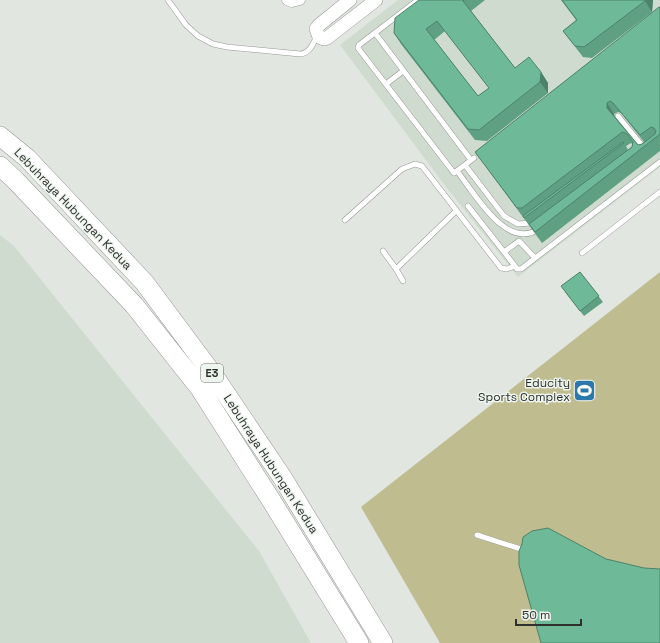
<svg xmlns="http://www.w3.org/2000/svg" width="660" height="643" font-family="'Space Grotesk',sans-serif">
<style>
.built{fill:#cfdbce}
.green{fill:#bfbc90}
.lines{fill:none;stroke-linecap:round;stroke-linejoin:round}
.service-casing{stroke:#939992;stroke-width:6}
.minor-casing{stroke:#939992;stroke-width:11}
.tertiary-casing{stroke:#939992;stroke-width:14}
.motorway-casing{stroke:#939992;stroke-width:20}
.service{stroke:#fff;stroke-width:5}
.minor{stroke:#fff;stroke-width:10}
.tertiary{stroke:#fff;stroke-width:13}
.motorway{stroke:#fff;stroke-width:19}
.wall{fill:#5fa083;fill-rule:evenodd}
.shaded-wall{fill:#4d826a}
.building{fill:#6eba98;stroke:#4d826a;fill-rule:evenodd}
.labels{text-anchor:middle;stroke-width:3;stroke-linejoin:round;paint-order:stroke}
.shield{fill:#eef5ee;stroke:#676b67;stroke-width:1}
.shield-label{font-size:11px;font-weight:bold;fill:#2d302d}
.street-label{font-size:12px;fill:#2d302d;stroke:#eef5ee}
.poi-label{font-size:12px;fill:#2d302d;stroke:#eef5ee;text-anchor:end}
</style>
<rect width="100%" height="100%" fill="#e1e7e0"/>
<path class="built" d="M 398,0 L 660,0 L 660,167 L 518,277 L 446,187 L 340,45 Z
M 0,235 L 14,246 L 259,551 L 311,643 L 0,643 Z"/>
<path class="green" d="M 660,272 L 660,643 L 440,643 L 361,507 Z"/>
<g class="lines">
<defs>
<path id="service" d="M 168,0 L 186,25 L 198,36 L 213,44 L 227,47 L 300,54 C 310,53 313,44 317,36
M 418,0 L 359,45 L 358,48 L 454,173 L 474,158
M 375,33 L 471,160
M 386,84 L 403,71
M 618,116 L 644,148
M 465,165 L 504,216 L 518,224 L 531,223 L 533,222
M 457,171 C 474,192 507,253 540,228
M 468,206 L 515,266 L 517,269 L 521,269 L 660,162
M 345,220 L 402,169 L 415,164 L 422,166 L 501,268 L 507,269 L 515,266
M 383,251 L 396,269 L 403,281
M 504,252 L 519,241 L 535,258
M 582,253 L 660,192
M 396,269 L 456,211
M 477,535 L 524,550"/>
<path id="minor" d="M 287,0 L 292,2 L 300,0"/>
<path id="tertiary" d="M 350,0 L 319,25 L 316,29 L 319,37 L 324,39 L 327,38 L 376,0"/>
<path id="motorway" d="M 0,136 L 27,158 L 144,282 L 214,376 L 282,477 L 383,643
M 0,166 L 16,181 L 134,305 L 199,387 L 271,500 L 359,643"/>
</defs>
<use href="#service" class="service-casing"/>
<use href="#minor" class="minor-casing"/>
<use href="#tertiary" class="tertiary-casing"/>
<use href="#motorway" class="motorway-casing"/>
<use href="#service" class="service"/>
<use href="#minor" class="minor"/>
<use href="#tertiary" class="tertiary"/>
<use href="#motorway" class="motorway"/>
</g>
<path class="wall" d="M 419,0 L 485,0 L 471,11 L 515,68 L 541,72 L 548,83 L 548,93 L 487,141 L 475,140 L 401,44 L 394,33 ZM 445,31 L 489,88 L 478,96 L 434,40 Z
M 561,0 L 653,0 L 652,12 L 592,58 L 583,57 L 563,31 L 576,20 Z
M 660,7 L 660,151 L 542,243 L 475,152 ZM 618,112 L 621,113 L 644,142 L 642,144 L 638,145 L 615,117 L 614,114 ZM 631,143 L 632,144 L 632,147 L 628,150 L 626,146 Z
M 580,272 L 603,302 L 584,316 L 565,292 Z"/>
<path class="shaded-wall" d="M 645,0 L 653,0 L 652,12 L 645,1 Z
M 541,72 L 548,83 L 548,93 L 540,82 Z
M 607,103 L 614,114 L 615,119 L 607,108 Z"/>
<path class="building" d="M 419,0 L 464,0 L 463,1 L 515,68 L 529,57 L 541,72 L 540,82 L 479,130 L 468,129 L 394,33 L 395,18 ZM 437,21 L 489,88 L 478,96 L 426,29 Z
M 562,0 L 645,0 L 645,1 L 584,47 L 575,46 L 563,31 L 577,20 Z
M 659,7 L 660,7 L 660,134 L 535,232 L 529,224 L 632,147 L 633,142 L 627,134 L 623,132 L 621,133 L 522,208 L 517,208 L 475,152 ZM 610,101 L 613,103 L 640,135 L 651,127 L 654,128 L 656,131 L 655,134 L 642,144 L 638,145 L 607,108 L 607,103 Z
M 623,142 L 624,143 L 524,218 L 523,216 Z
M 580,272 L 599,296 L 580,311 L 561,286 Z
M 548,528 L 606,559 L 644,568 L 660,569 L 660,643 L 541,643 L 519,565 L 519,551 L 522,544 L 523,537 L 532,531 Z"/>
<defs>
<symbol id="stadium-square" viewBox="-11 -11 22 22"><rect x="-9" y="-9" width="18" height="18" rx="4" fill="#2d78ab" stroke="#eef5ee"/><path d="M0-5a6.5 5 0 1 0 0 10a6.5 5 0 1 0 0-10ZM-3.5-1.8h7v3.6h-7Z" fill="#fff"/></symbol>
</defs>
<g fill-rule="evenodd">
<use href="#stadium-square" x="572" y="378" width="25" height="25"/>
</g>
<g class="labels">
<rect class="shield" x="201" y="364" width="22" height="18" rx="3"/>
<g class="shield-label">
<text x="212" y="377">E3</text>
</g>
<g class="street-label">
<text transform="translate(73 209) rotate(46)" y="4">Lebuhraya Hubungan Kedua</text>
<text transform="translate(271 464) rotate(57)" y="4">Lebuhraya Hubungan Kedua</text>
</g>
<g class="poi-label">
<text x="570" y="387">Educity<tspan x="570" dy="14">Sports Complex</tspan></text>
</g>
</g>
<path d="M516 619v6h65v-6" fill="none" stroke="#2d302d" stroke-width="2"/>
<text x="522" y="619" font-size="12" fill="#2d302d" stroke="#eef5ee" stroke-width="3" paint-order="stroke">50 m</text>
</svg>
